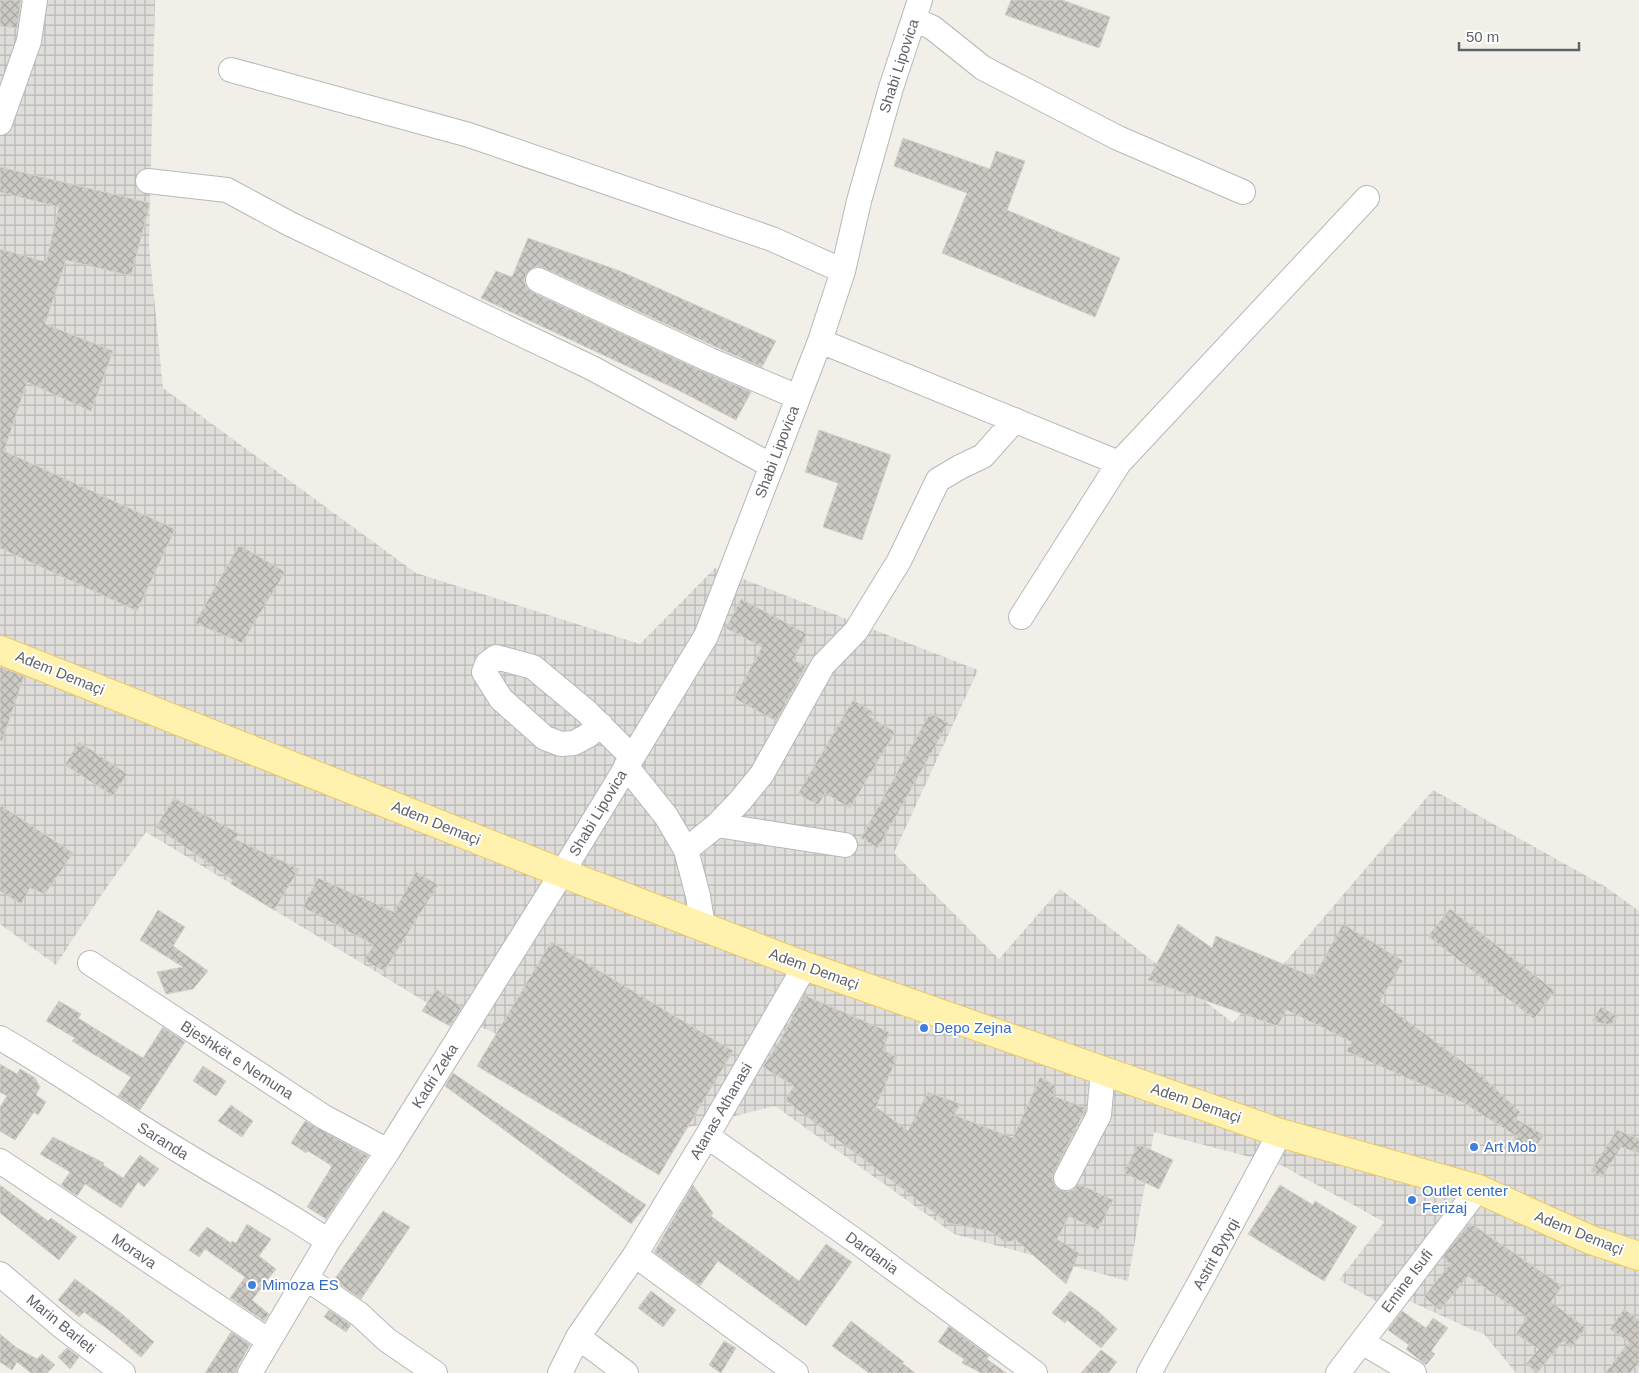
<svg xmlns="http://www.w3.org/2000/svg" width="1639" height="1373" font-family="Helvetica,sans-serif">
<style>
.industrial{fill:url(#industrial-grid)}
.building{fill:url(#building-cross-hatch);stroke:#d6d1c6}
.lines{fill:none;stroke-linecap:round;stroke-linejoin:round}
.minor-casing{stroke:#b5b8bc;stroke-width:26}
.major-casing{stroke:#f2c960;stroke-width:30}
.minor{stroke:#fff;stroke-width:24}
.major{stroke:#fff2af;stroke-width:28}
.shop-dot{fill:#3f7fe0;stroke:#fff;stroke-width:2}
.labels{text-anchor:middle;stroke-width:4;stroke-linejoin:round;paint-order:stroke}
.street-label{font-size:15px;fill:#5f6368;stroke:#fff}
.shop-label{font-size:15px;fill:#366cbe;stroke:#fff;text-anchor:start}
</style>
<defs>
<pattern id="industrial-grid" width="8" height="8" patternUnits="userSpaceOnUse" patternTransform="scale(1.25)"><rect width="8" height="8" fill="#e0deda"/><path d="M0 4h8M4 0v8" fill="none" stroke="#b9b8b5"/></pattern>
<pattern id="building-cross-hatch" width="8" height="8" patternUnits="userSpaceOnUse" patternTransform="scale(1.25)"><rect width="8" height="8" fill="#cccac5"/><path d="M0 0l8 8M0 8l8-8" fill="none" stroke="#a9a8a4"/></pattern>
</defs>
<rect width="100%" height="100%" fill="#f1efe8"/>
<path class="industrial" d="M 0,0 L 155,0 L 149,246 L 163,388 L 416,573 L 640,644 L 715,568 L 978,670 L 894,853 L 999,959 L 1060,889 L 1233,1023 L 1433,790 L 1606,887 L 1639,911 L 1639,1373 L 1516,1373 L 1484,1334 L 1473,1330 L 1403,1298 L 1381,1304 L 1339,1280 L 1384,1222 L 1281,1165 L 1154,1132 L 1128,1281 L 954,1234 L 775,1106 L 678,1130 L 577,1070 L 429,1004 L 146,832 L 100,897 L 56,965 L 0,924 Z"/>
<path class="building" d="M 0,0 L 21,0 L 17,28 L 0,26 Z
M 1011,0 L 1062,0 L 1110,17 L 1099,48 L 1005,15 Z
M 903,138 L 990,169 L 996,151 L 1025,161 L 1007,210 L 1120,258 L 1095,317 L 942,253 L 967,193 L 894,166 Z
M 0,167 L 150,203 L 131,276 L 66,260 L 45,324 L 113,351 L 91,411 L 27,382 L 4,451 L 175,529 L 137,611 L 0,548 L 0,249 L 46,262 L 59,207 L 0,192 Z
M 528,238 L 620,271 L 776,341 L 762,367 L 716,347 L 544,268 L 536,266 L 531,269 L 526,274 L 524,282 L 527,288 L 532,292 L 704,372 L 751,392 L 736,420 L 678,390 L 481,298 L 496,271 L 512,277 Z
M 819,430 L 891,455 L 862,540 L 823,527 L 838,483 L 805,472 Z
M 239,545 L 285,572 L 242,643 L 195,623 Z
M 741,599 L 807,634 L 793,660 L 806,666 L 776,721 L 734,698 L 762,647 L 726,628 Z
M 0,667 L 24,676 L 2,741 L 0,740 Z
M 853,700 L 873,712 L 870,717 L 895,732 L 850,808 L 825,793 L 818,805 L 798,794 Z
M 930,713 L 948,723 L 878,848 L 861,838 Z
M 79,742 L 127,774 L 113,796 L 65,765 Z
M 174,798 L 239,834 L 235,839 L 299,869 L 274,910 L 231,884 L 233,880 L 156,827 Z
M 0,805 L 73,853 L 45,894 L 30,888 L 21,904 L 0,891 Z
M 416,872 L 438,885 L 384,971 L 364,960 L 374,945 L 303,907 L 318,878 L 394,912 Z
M 1450,909 L 1555,991 L 1534,1019 L 1428,936 Z
M 158,910 L 185,927 L 173,946 L 208,971 L 193,989 L 166,994 L 157,972 L 183,967 L 140,940 Z
M 1178,924 L 1212,948 L 1216,936 L 1314,977 L 1343,924 L 1403,961 L 1380,1001 L 1482,1076 L 1520,1112 L 1516,1119 L 1544,1135 L 1532,1151 L 1514,1141 L 1518,1137 L 1462,1102 L 1346,1051 L 1352,1042 L 1287,1010 L 1277,1026 L 1148,980 Z
M 551,942 L 733,1051 L 659,1175 L 477,1066 Z
M 436,989 L 462,1007 L 450,1026 L 422,1011 Z
M 804,995 L 889,1032 L 883,1050 L 897,1057 L 876,1107 L 908,1131 L 928,1092 L 960,1104 L 954,1115 L 1013,1138 L 1040,1077 L 1056,1086 L 1053,1096 L 1086,1108 L 1054,1172 L 1052,1179 L 1055,1186 L 1060,1190 L 1066,1192 L 1073,1190 L 1079,1184 L 1113,1200 L 1098,1230 L 1069,1216 L 1057,1239 L 1079,1253 L 1066,1284 L 1016,1240 L 1005,1242 L 990,1231 L 948,1223 L 785,1100 L 794,1086 L 763,1067 L 781,1039 Z
M 59,1001 L 81,1014 L 78,1018 L 143,1058 L 163,1027 L 185,1042 L 140,1110 L 118,1096 L 131,1077 L 72,1041 L 75,1038 L 46,1021 Z
M 1601,1007 L 1617,1016 L 1611,1025 L 1592,1021 Z
M 0,1064 L 17,1074 L 20,1069 L 35,1078 L 40,1087 L 36,1095 L 46,1102 L 38,1115 L 34,1112 L 15,1140 L 0,1131 L 0,1107 L 7,1096 L 0,1092 Z
M 203,1066 L 226,1081 L 216,1096 L 193,1081 Z
M 453,1073 L 646,1205 L 631,1224 L 445,1086 Z
M 231,1105 L 253,1121 L 242,1137 L 218,1121 Z
M 305,1121 L 368,1156 L 326,1219 L 307,1207 L 332,1166 L 308,1151 L 306,1153 L 291,1143 Z
M 1617,1130 L 1639,1139 L 1639,1153 L 1621,1147 L 1602,1177 L 1591,1171 Z
M 53,1137 L 104,1163 L 103,1165 L 123,1178 L 140,1155 L 159,1169 L 144,1187 L 138,1182 L 121,1208 L 85,1184 L 77,1196 L 61,1185 L 70,1172 L 40,1154 Z
M 1138,1144 L 1173,1160 L 1159,1189 L 1124,1173 Z
M 0,1185 L 48,1221 L 51,1218 L 77,1237 L 59,1260 L 0,1213 Z
M 693,1185 L 713,1213 L 711,1216 L 799,1281 L 826,1244 L 852,1262 L 806,1326 L 718,1261 L 700,1286 L 654,1252 Z
M 1280,1185 L 1313,1205 L 1315,1201 L 1357,1227 L 1324,1281 L 1248,1234 Z
M 383,1211 L 410,1227 L 361,1299 L 334,1280 Z
M 1470,1223 L 1562,1286 L 1551,1302 L 1586,1328 L 1571,1348 L 1563,1341 L 1537,1373 L 1526,1364 L 1539,1349 L 1516,1334 L 1527,1317 L 1468,1276 L 1440,1310 L 1424,1297 L 1450,1264 L 1442,1258 Z
M 247,1224 L 271,1239 L 259,1256 L 276,1269 L 252,1300 L 269,1314 L 264,1321 L 230,1298 L 245,1277 L 205,1249 L 199,1257 L 189,1250 L 207,1227 L 231,1243 L 232,1241 L 236,1243 Z
M 75,1279 L 122,1314 L 154,1342 L 141,1357 L 109,1330 L 84,1312 L 79,1317 L 58,1300 Z
M 651,1291 L 676,1310 L 663,1327 L 638,1308 Z
M 1070,1291 L 1099,1312 L 1117,1329 L 1101,1348 L 1067,1320 L 1065,1323 L 1052,1313 Z
M 1624,1309 L 1639,1320 L 1639,1362 L 1630,1373 L 1605,1373 L 1629,1342 L 1610,1329 Z
M 329,1310 L 351,1325 L 346,1332 L 324,1317 Z
M 1402,1311 L 1426,1328 L 1433,1318 L 1448,1328 L 1431,1351 L 1435,1354 L 1426,1365 L 1406,1349 L 1409,1345 L 1388,1330 Z
M 851,1321 L 904,1362 L 902,1363 L 915,1373 L 869,1373 L 832,1346 Z
M 949,1326 L 989,1356 L 987,1359 L 1006,1373 L 981,1373 L 962,1363 L 964,1359 L 938,1342 Z
M 231,1332 L 250,1345 L 238,1366 L 236,1373 L 205,1373 Z
M 0,1334 L 17,1348 L 37,1359 L 42,1354 L 55,1365 L 47,1373 L 31,1373 L 17,1362 L 12,1370 L 0,1362 Z
M 724,1341 L 736,1348 L 721,1373 L 709,1365 Z
M 67,1348 L 79,1357 L 70,1369 L 58,1357 Z
M 1101,1350 L 1117,1362 L 1108,1373 L 1081,1373 Z"/>
<g class="lines">
<defs>
<path id="minor" d="M 914,19 L 933,28 L 983,68 L 1118,138 L 1243,192
M 231,70 L 469,135 L 772,239 L 843,271
M 0,123 L 29,41 L 35,0
M 148,181 L 227,190 L 290,224 L 592,368 L 772,466
M 538,280 L 710,360 L 798,397
M 820,341 L 1119,463
M 1021,617 L 1119,463 L 1367,198
M 601,725 L 587,736 L 574,743 L 561,744 L 545,738 L 501,699 L 484,672 L 487,664 L 496,657 L 533,667 L 587,712 L 632,757
M 626,766 L 666,816 L 686,850 L 698,896 L 703,927
M 717,825 L 845,845
M 686,850 L 717,825 L 740,801 L 762,774 L 823,665 L 856,631 L 899,561 L 938,480 L 960,467 L 983,456 L 1015,420
M 90,963 L 324,1117 L 388,1151
M 0,1038 C 61,1073 118,1114 178,1150 C 228,1181 280,1208 328,1241
M 707,1136 L 860,1244 L 1035,1373
M 0,1161 L 269,1341
M 1066,1178 L 1099,1115 L 1103,1071
M 635,1255 L 796,1373
M 0,1274 L 65,1329 L 123,1373
M 306,1278 L 359,1314 L 387,1340 L 435,1373
M 578,1337 L 626,1373
M 1362,1342 L 1414,1373
M 250,1373 L 328,1241 L 388,1151 L 562,873 L 706,636 L 820,341 L 843,271 L 859,201 L 891,88 L 920,0
M 560,1373 L 578,1337 L 635,1255 L 707,1136 L 805,966
M 1149,1373 L 1200,1282 L 1280,1133
M 1338,1373 L 1478,1189"/>
<path id="major" d="M 0,650 L 562,873 L 805,966 L 1280,1133 L 1478,1189 L 1591,1240 L 1639,1256"/>
</defs>
<use href="#minor" class="minor-casing"/>
<use href="#major" class="major-casing"/>
<use href="#minor" class="minor"/>
<use href="#major" class="major"/>
</g>
<g class="shop-dot">
<circle cx="924" cy="1028" r="5"/>
<circle cx="1474" cy="1147" r="5"/>
<circle cx="1412" cy="1200" r="5"/>
<circle cx="252" cy="1285" r="5"/>
</g>
<g class="labels">
<g class="street-label">
<text transform="translate(899 66) rotate(-72)" y="5">Shabi Lipovica</text>
<text transform="translate(777 452) rotate(-69)" y="5">Shabi Lipovica</text>
<text transform="translate(60 673) rotate(22)" y="5">Adem Demaçi</text>
<text transform="translate(598 813) rotate(-59)" y="5">Shabi Lipovica</text>
<text transform="translate(436 823) rotate(22)" y="5">Adem Demaçi</text>
<text transform="translate(814 969) rotate(20)" y="5">Adem Demaçi</text>
<text transform="translate(237 1060) rotate(33)" y="5">Bjeshkët e Nemuna</text>
<text transform="translate(435 1076) rotate(-58)" y="5">Kadri Zeka</text>
<text transform="translate(1196 1103) rotate(19)" y="5">Adem Demaçi</text>
<text transform="translate(721 1111) rotate(-60)" y="5">Atanas Athanasi</text>
<text transform="translate(163 1141) rotate(32)" y="5">Saranda</text>
<text transform="translate(1579 1233) rotate(22)" y="5">Adem Demaçi</text>
<text transform="translate(134 1251) rotate(34)" y="5">Morava</text>
<text transform="translate(872 1253) rotate(36)" y="5">Dardania</text>
<text transform="translate(1216 1254) rotate(-61)" y="5">Astrit Bytyqi</text>
<text transform="translate(1407 1281) rotate(-53)" y="5">Emine Isufi</text>
<text transform="translate(61 1324) rotate(39)" y="5">Marin Barleti</text>
</g>
<g class="shop-label">
<text x="934" y="1033">Depo Zejna</text>
<text x="1484" y="1152">Art Mob</text>
<text x="1422" y="1196">Outlet center<tspan x="1422" dy="17">Ferizaj</tspan></text>
<text x="262" y="1290">Mimoza ES</text>
</g>
</g>
<path d="M1459 42v8h120v-8" fill="none" stroke="#5f6368" stroke-width="2.5"/>
<text x="1466" y="42" font-size="15" fill="#5f6368" stroke="#ffffff" stroke-width="4" paint-order="stroke">50 m</text>
</svg>
